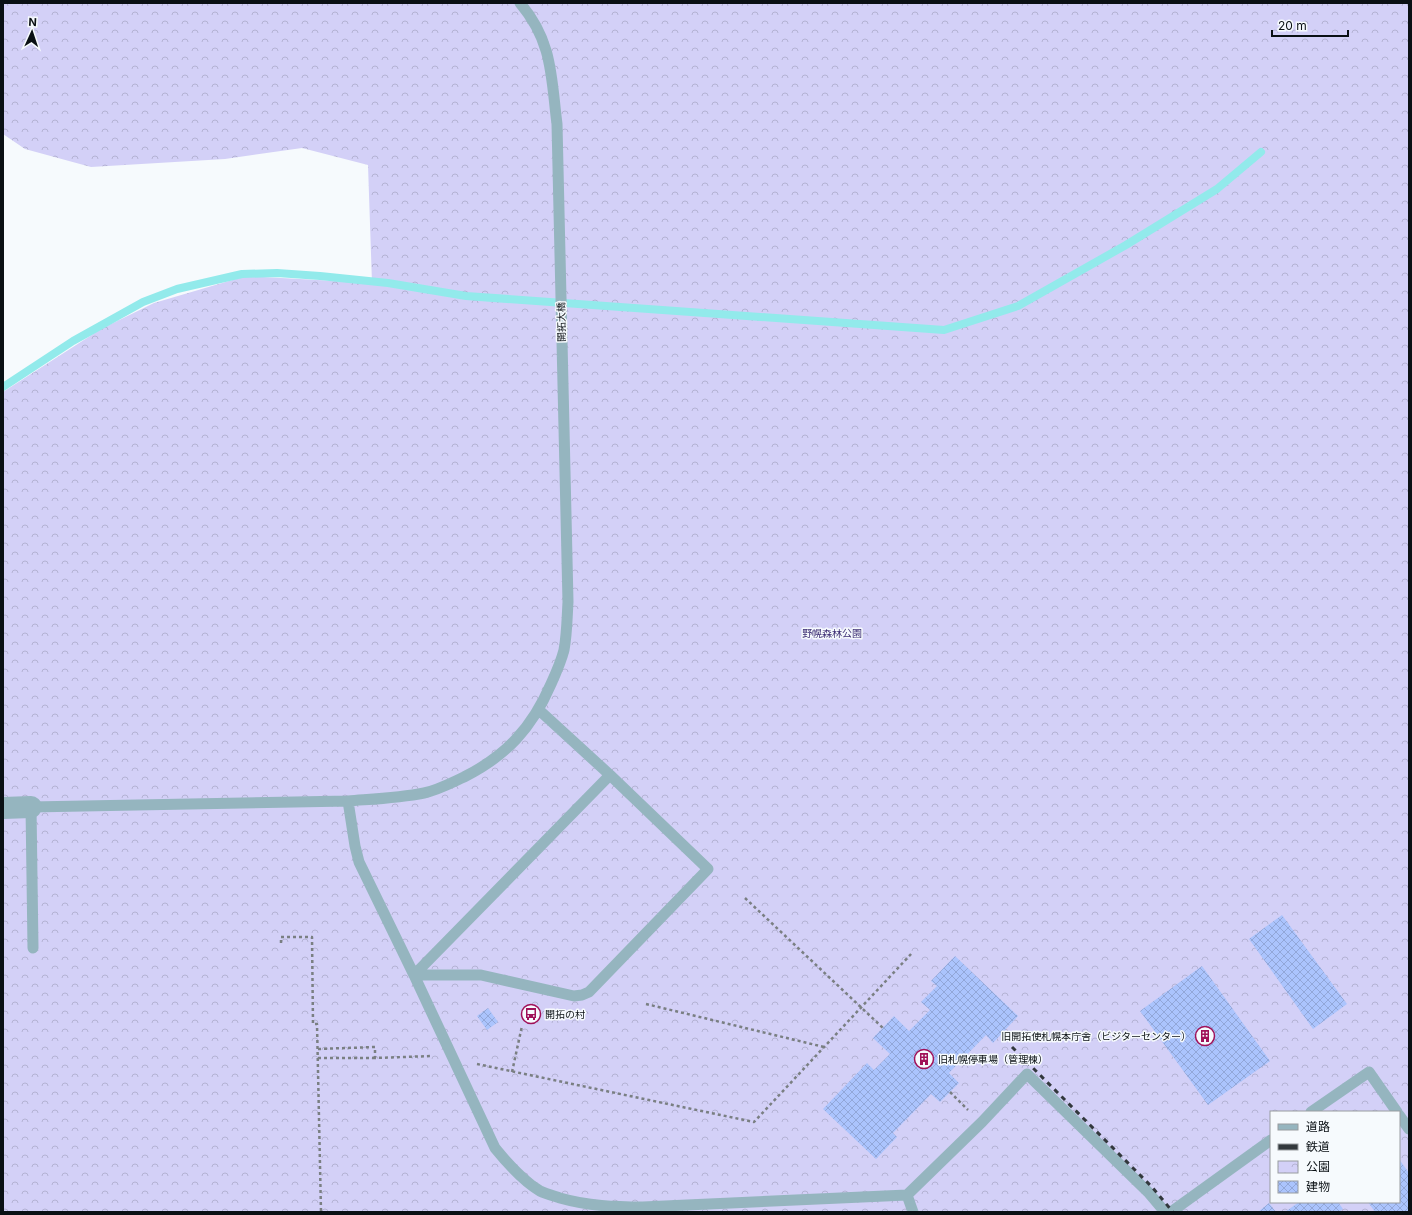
<svg xmlns="http://www.w3.org/2000/svg" width="1412" height="1215" font-family="Inter,'Noto Sans JP',sans-serif">
<style>
.park{fill:url(#park-crowns);fill-rule:evenodd}
.lines{fill:none;stroke-linecap:round;stroke-linejoin:round}
.stream{stroke:#92eaeb;stroke-width:8}
.building{fill:url(#building-cross-hatch)}
.path{stroke:#7a7f82;stroke-width:2.5;stroke-dasharray:3 3;stroke-linecap:butt}
.lane{stroke:#95b5bf;stroke-width:11}
.street{stroke:#95b5bf;stroke-width:22}
.rail{stroke:#32383c;stroke-width:3;stroke-dasharray:5 5;stroke-linecap:butt}
.labels{text-anchor:middle;stroke-width:3;stroke-linejoin:round;paint-order:stroke}
.street-label{font-size:10px;fill:#0a1014;stroke:#f6fafd}
.park-label{font-size:10px;fill:#3d2e74;stroke:#f6fafd}
.poi-label{font-size:10px;fill:#0a1014;stroke:#f6fafd;text-anchor:start}
</style>
<defs>
<pattern id="park-crowns" width="20" height="18" patternUnits="userSpaceOnUse"><rect width="20" height="18" fill="#d3d0f7"/><path d="M2 6a3 3 0 1 1 6 0M12 15a3 3 0 1 1 6 0" fill="none" stroke="#b4b2d3"/></pattern>
<pattern id="building-cross-hatch" width="8" height="8" patternUnits="userSpaceOnUse"><rect width="8" height="8" fill="#abc4fd"/><path d="M0 0l8 8M0 8l8-8" fill="none" stroke="#92a7d8"/></pattern>
</defs>
<rect width="100%" height="100%" fill="#f6fafd"/>
<path class="park" d="M 3,3 L 1409,3 L 1409,1212 L 3,1212 L 3,392 L 101,329 L 154,303 L 246,276 L 372,283 L 368,165 L 302,148 L 225,159 L 91,167 L 25,149 L 3,134 ZM 1271,1112 L 1399,1112 L 1399,1202 L 1271,1202 Z"/>
<g class="lines">
<path class="stream" d="M 3,387 L 73,341 L 143,302 L 177,289 L 242,274 L 277,273 L 320,276 L 388,283 L 466,296 L 944,330 L 1018,306 L 1126,245 L 1217,189 L 1261,152"/>
</g>
<path class="building" d="M 1282,915 L 1347,1004 L 1313,1029 L 1249,939 Z
M 955,956 L 1018,1016 L 993,1043 L 986,1035 L 949,1073 L 959,1083 L 940,1102 L 931,1094 L 893,1133 L 897,1137 L 876,1159 L 823,1109 L 867,1063 L 874,1070 L 890,1054 L 873,1038 L 894,1016 L 909,1031 L 930,1010 L 921,1002 L 937,986 L 931,981 Z
M 1202,966 L 1270,1061 L 1208,1105 L 1140,1011 Z
M 488,1008 L 498,1022 L 487,1030 L 477,1016 Z
M 1399,1159 L 1409,1173 L 1409,1212 L 1375,1212 L 1368,1202 L 1399,1202 Z
M 1299,1202 L 1338,1202 L 1343,1209 L 1339,1212 L 1285,1212 Z
M 1269,1203 L 1276,1212 L 1258,1212 Z"/>
<g class="lines">
<path class="path" d="M 745,898 L 883,1028
M 281,943 L 281,937 L 312,937 L 313,1024 L 317,1024 L 321,1212
M 646,1004 L 824,1047
M 318,1049 L 375,1047 L 375,1058 L 432,1056
M 318,1058 L 375,1058
M 477,1064 L 754,1122 L 912,953
M 512,1072 L 522,1026
M 950,1092 L 968,1110"/>
<path class="lane" d="M 610,775 L 414,975 L 495,1148 C 508,1164 522,1180 540,1191 C 546,1194 554,1196 560,1198 C 588,1206 615,1207 643,1207 L 907,1195
M 348,801 L 355,846 L 359,862 L 414,975 L 481,975 L 574,996 L 582,995 L 589,992 L 708,869 L 610,775 L 539,710
M 33,948 L 31,807 L 348,801 C 373,799 399,798 424,793 C 438,790 451,783 464,777 C 506,756 532,728 551,684 C 556,673 561,662 564,650 C 567,634 567,618 568,602 L 557,124 C 551,77 553,42 520,3
M 1311,1112 L 1369,1072 L 1397,1112
M 1399,1115 L 1409,1129
M 913,1212 L 907,1195 L 982,1122 L 1027,1074 L 1148,1192 L 1165,1212
M 1171,1212 L 1271,1140"/>
<path class="street" d="M 3,808 L 31,807"/>
<path class="rail" d="M 1012,1047 L 1152,1187 L 1173,1212"/>
</g>
<defs>
<symbol id="bus-ring" viewBox="-11 -11 22 22"><circle r="9.5" fill="#f6fafd" stroke="#a01159" stroke-width="1.5"/><path d="M-5-6H5V4H4V6H2V4H-2V6H-4V4H-5ZM-3.5-4V0h7V-4ZM-3.5 1.2v1.5H-2V1.2ZM2 1.2v1.5H3.5V1.2Z" fill="#a01159"/></symbol>
<symbol id="building-ring" viewBox="-11 -11 22 22"><circle r="9.5" fill="#f6fafd" stroke="#a01159" stroke-width="1.5"/><path d="M-4-6H4V6H1V3H-1V6H-4ZM-2.5-4.3h1.7v1.8h-1.7ZM.8-4.3h1.7v1.8H.8ZM-2.5-1h1.7V.8h-1.7ZM.8-1h1.7V.8H.8Z" fill="#a01159"/></symbol>
</defs>
<g fill-rule="evenodd">
<use href="#bus-ring" x="520" y="1003" width="22" height="22"/>
<use href="#building-ring" x="1194" y="1025" width="22" height="22"/>
<use href="#building-ring" x="913" y="1048" width="22" height="22"/>
</g>
<g class="labels">
<g class="street-label">
<text transform="translate(561 322) rotate(-91)" y="4">開拓大橋</text>
</g>
<g class="park-label">
<text x="832" y="637">野幌森林公園</text>
</g>
<g class="poi-label">
<text x="545" y="1018">開拓の村</text>
<text x="1191" y="1040" text-anchor="end">旧開拓使札幌本庁舎（ビジターセンター）</text>
<text x="938" y="1063">旧札幌停車場（管理棟）</text>
</g>
</g>
<rect width="1412" height="1215" fill="none" stroke="#0a1014" stroke-width="8"/>
<rect x="1270" y="1111" width="130" height="92" fill="#f6fafd" stroke="#989ca0"/>
<rect x="1278" y="1124" width="20" height="6" fill="#95b5bf" stroke="#989ca0"/>
<text x="1306" y="1131" font-size="12" fill="#0a1014">道路</text>
<rect x="1278" y="1144" width="20" height="6" fill="#32383c" stroke="#989ca0"/>
<text x="1306" y="1151" font-size="12" fill="#0a1014">鉄道</text>
<rect x="1278" y="1161" width="20" height="12" fill="url(#park-crowns)" stroke="#989ca0"/>
<text x="1306" y="1171" font-size="12" fill="#0a1014">公園</text>
<rect x="1278" y="1181" width="20" height="12" fill="url(#building-cross-hatch)" stroke="#989ca0"/>
<text x="1306" y="1191" font-size="12" fill="#0a1014">建物</text>
<g transform="translate(32 32) rotate(3)" stroke="#f6fafd" stroke-width="3" paint-order="stroke">
<path d="M0-3L7 15L0 10L-7 15Z" fill="#0a1014"/>
<text y="-6" font-size="11" font-weight="bold" text-anchor="middle" fill="#0a1014">N</text>
</g>
<path d="M1272 30v6h76v-6" fill="none" stroke="#0a1014" stroke-width="2"/>
<text x="1278" y="30" font-size="12" fill="#0a1014" stroke="#f6fafd" stroke-width="3" paint-order="stroke">20 m</text>
</svg>
